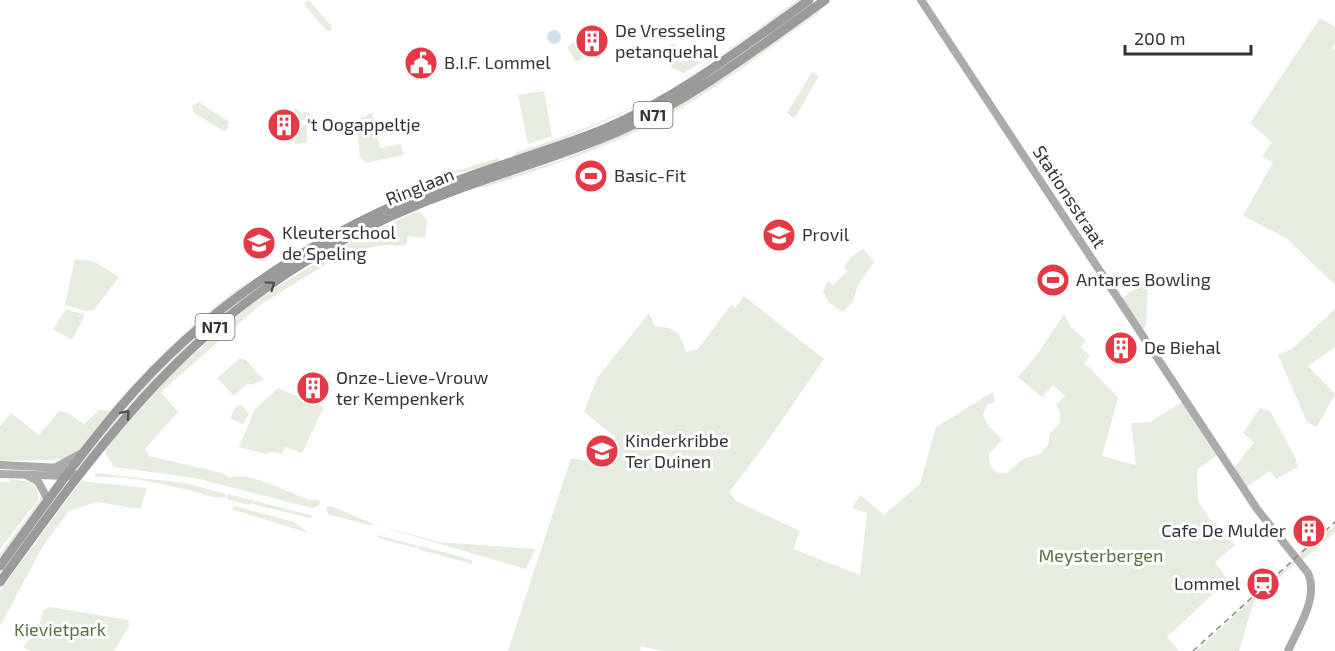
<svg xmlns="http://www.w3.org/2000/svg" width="1335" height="651" font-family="'Exo 2',sans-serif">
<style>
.green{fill:#e6ecdf}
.water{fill:#cfe2ee}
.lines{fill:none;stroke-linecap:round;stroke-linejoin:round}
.major{stroke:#ababab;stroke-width:8}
.highway{stroke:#9a9a9a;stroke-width:9}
.rail{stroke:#888;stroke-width:1.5;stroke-dasharray:6 4.5;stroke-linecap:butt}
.oneway{stroke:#525252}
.labels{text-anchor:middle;stroke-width:6;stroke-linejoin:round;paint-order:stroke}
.shield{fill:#fff;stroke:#707070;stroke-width:1.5}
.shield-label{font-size:16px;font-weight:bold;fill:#333}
.poi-label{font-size:18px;fill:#333;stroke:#fff;text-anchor:start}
.street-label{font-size:18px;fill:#333;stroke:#fff}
.park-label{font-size:18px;fill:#56703f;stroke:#fff}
</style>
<rect width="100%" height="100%" fill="#fff"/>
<path class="green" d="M 797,0 L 801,0 C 727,53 654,104 568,137 C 551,144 530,155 512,157 L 517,152 C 577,133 635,110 688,76 C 726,53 761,26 797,0 Z
M 306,1 L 310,1 L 332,27 L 331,31 L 327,31 L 305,6 Z
M 824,4 L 818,14 C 764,51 713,93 654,123 C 601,150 544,168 487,187 L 477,187 L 564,159 L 645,125 L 726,76 Z
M 1320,18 L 1335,27 L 1335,43 L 1332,48 L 1335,50 L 1335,285 L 1286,238 L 1243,216 L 1273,162 L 1262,157 L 1272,142 L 1250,123 Z
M 576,41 L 586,55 L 576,62 L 567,47 Z
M 672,43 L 700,60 L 701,62 L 684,73 L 672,68 L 666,52 Z
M 812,72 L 819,76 L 794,119 L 787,113 Z
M 544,91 L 552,136 L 528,144 L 518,95 Z
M 199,102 L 229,122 L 227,130 L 223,131 L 193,112 L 192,106 Z
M 294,108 L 303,114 L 305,111 L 310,115 L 309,120 L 296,120 Z
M 372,113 L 380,148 L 401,144 L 404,155 L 366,163 L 360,157 L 356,120 Z
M 307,124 L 307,143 L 294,144 L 296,129 Z
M 499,158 L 501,162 L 466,172 L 449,173 Z
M 416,212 L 421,213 L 427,221 L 425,238 L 408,236 L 406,245 C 400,247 394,244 387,245 C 367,247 346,254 326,259 L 325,265 L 260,305 L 161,392 L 178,412 L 145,449 L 149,456 L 222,473 L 230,478 C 250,471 287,492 307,499 C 312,500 315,499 320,501 L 319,505 L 312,508 L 195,478 L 114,467 L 105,453 L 107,445 L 168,376 L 260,297 L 356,239 Z
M 863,249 L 874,262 L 858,285 L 853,301 L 843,312 L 828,302 L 823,291 L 828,281 L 833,285 L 847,271 L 844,267 L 851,257 Z
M 320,250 L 176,359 L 128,407 L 80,467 L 77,466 C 142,385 223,293 320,250 Z
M 75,259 L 95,262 L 119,277 L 94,310 L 86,311 L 65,305 Z
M 255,277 L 217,308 L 136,383 L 79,451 L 66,458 L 52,460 L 0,461 L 0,426 L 11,413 L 39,435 L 59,411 L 68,413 L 84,424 L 99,410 L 109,411 C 154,361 200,314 255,277 Z
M 1148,279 L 1146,325 L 1143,329 L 1122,298 Z
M 744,296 L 824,359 L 762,449 L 729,492 L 736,501 L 800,531 L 793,549 L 860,575 L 867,513 L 852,508 L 860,495 L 884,515 L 920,484 L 936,427 L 993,392 L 995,402 L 987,405 L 983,415 L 987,424 L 1002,440 L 989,454 L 990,465 L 997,473 L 1007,473 L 1023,459 L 1040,454 L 1048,445 L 1050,433 L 1060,423 L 1060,412 L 1056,405 L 1065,396 L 1053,385 L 1042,397 L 1018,377 L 1037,355 L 1064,314 L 1071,327 L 1086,341 L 1080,347 L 1090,356 L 1083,364 L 1089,367 L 1118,398 L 1102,456 L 1136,465 L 1131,423 L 1150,422 L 1182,402 L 1217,455 L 1197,470 L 1198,501 L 1213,524 L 1215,522 L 1221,530 L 1223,529 L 1235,545 L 1215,562 L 1228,580 L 1167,637 L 1179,651 L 663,651 L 641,646 L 640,651 L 508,651 L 571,458 L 587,461 L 596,468 L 612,464 L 617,450 L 615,437 L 584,412 L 597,378 L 649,313 L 655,326 C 677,328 680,333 686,352 L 698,349 L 731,305 L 735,308 Z
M 66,309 L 85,315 L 72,340 L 53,329 Z
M 1335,309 L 1335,347 L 1308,366 L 1335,394 L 1317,427 L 1307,422 L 1278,355 L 1292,349 Z
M 240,358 L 246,360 L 264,380 L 250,385 L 248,383 L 234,396 L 217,378 Z
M 278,388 L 324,407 L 302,453 L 285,447 L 282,454 L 270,452 L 266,454 L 239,447 L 255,409 Z
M 242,405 L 249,414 L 243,424 L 230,418 L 236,406 Z
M 1260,408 L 1270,411 L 1295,457 L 1298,467 L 1276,479 L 1270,471 L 1246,487 L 1234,468 L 1254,442 L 1243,433 Z
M 95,473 L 185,483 L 226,494 L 225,497 C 214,500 200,492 188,490 C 159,483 125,475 95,477 Z
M 10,479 L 38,483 L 44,500 L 0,559 L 0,554 L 39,501 L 41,496 L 37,487 L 28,482 L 36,488 L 39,499 L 0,549 L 0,482 L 10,482 Z
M 81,481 L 147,488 L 140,509 L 96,502 L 69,511 L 43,546 L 0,626 L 0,590 Z
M 227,494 L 255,501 L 248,505 L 227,499 Z
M 256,501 L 313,516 L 310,518 L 252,504 Z
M 235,506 L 294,522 L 309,533 L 231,509 Z
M 331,506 L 373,524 L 373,526 L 328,514 L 326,507 Z
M 375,525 L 440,542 L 535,549 L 526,569 Z
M 1335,525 L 1335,532 L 1303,560 L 1299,555 Z
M 377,535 L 419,546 L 415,548 L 378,538 Z
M 421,546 L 472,560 L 472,564 L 417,549 Z
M 1294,560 L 1296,562 L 1253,604 L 1239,651 L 1196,651 Z
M 49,607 L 128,620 L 129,626 L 114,651 L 31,651 L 23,647 L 37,632 L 43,611 Z"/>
<path class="water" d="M547 37a7 7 0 1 1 14 0a7 7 0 1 1-14 0Z"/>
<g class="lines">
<path class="major" d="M 921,0 L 1257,509 L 1308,573 C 1319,598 1298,628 1288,651
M 0,465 L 63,468 L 76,476
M 56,467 L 80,454
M 0,474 L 69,476
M 26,475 L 38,481 L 48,500"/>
<path class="highway" d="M 0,566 C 40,512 78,456 122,405 C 178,340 247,284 322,242 C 369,215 418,193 470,176 C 514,160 560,147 604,129 C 679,97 743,47 809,0
M 0,582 C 94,452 176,337 318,254 C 363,228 410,206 459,189 C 513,169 568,154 620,131 C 694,98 759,47 825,0"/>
<path class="rail" d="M 1193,651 L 1335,522"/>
</g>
<defs><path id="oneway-chevron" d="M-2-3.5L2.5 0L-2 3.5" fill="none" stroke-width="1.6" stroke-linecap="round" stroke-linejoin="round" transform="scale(1.5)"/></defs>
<g class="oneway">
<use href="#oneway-chevron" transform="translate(271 285) rotate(-35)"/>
<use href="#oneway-chevron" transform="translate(126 414) rotate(-49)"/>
</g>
<defs>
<symbol id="building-disc" viewBox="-11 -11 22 22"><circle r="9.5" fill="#e63946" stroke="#fff"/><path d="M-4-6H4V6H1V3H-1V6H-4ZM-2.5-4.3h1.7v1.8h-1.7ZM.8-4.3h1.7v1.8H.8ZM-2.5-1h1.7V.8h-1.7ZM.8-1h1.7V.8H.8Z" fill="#fff"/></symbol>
<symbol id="civic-disc" viewBox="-11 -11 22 22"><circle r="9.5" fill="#e63946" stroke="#fff"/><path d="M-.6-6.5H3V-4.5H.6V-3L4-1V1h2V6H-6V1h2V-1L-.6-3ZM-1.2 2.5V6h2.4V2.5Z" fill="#fff"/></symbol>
<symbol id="stadium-disc" viewBox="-11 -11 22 22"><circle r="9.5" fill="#e63946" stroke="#fff"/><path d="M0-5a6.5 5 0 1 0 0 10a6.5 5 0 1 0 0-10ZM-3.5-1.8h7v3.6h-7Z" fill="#fff"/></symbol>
<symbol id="school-disc" viewBox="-11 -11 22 22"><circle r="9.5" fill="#e63946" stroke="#fff"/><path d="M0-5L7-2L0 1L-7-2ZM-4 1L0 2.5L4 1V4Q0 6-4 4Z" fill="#fff"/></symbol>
<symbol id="station-disc" viewBox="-11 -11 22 22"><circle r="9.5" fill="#e63946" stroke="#fff"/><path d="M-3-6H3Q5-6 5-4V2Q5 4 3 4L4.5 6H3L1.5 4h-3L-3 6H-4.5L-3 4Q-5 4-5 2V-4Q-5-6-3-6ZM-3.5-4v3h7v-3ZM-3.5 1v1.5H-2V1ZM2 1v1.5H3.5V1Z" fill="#fff"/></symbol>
</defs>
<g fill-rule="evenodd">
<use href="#building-disc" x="573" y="22" width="38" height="38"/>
<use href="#civic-disc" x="402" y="44" width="38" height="38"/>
<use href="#building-disc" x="265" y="106" width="38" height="38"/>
<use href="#stadium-disc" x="572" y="157" width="38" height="38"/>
<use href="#school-disc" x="760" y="216" width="38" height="38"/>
<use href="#school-disc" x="240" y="224" width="38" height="38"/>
<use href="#stadium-disc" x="1034" y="261" width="38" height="38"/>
<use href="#building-disc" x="1102" y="329" width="38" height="38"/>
<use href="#building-disc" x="294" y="369" width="38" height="38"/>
<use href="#school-disc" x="583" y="432" width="38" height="38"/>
<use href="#building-disc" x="1290" y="512" width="38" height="38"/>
<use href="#station-disc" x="1244" y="565" width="38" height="38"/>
</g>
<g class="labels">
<g class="shield">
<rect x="633.5" y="102" width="39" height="26" rx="4.5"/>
<rect x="195.5" y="314" width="39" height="26" rx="4.5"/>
</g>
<g class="shield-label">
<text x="653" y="121">N71</text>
<text x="215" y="333">N71</text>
</g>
<g class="poi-label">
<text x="615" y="37">De Vresseling<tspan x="615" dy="21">petanquehal</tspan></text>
<text x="444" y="69">B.I.F. Lommel</text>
<text x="307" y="131">'t Oogappeltje</text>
<text x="614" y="182">Basic-Fit</text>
<text x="282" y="239">Kleuterschool<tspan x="282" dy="21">de Speling</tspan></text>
<text x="802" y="241">Provil</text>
<text x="1076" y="286">Antares Bowling</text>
<text x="1144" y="354">De Biehal</text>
<text x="336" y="384">Onze-Lieve-Vrouw<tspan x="336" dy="21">ter Kempenkerk</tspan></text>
<text x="625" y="447">Kinderkribbe<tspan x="625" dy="21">Ter Duinen</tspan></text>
<text x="1286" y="537" text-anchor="end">Cafe De Mulder</text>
<text x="1240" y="590" text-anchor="end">Lommel</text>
</g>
<g class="street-label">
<text transform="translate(420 187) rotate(-22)" y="6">Ringlaan</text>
<text transform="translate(1069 197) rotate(57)" y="6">Stationsstraat</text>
</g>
<g class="park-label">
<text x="1101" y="562">Meysterbergen</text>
<text x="60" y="636">Kievietpark</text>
</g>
</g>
<path d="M1125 45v9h126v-9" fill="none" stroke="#333333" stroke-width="3"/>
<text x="1134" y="45" font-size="18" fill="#333333" stroke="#ffffff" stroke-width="4.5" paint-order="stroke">200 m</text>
</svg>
